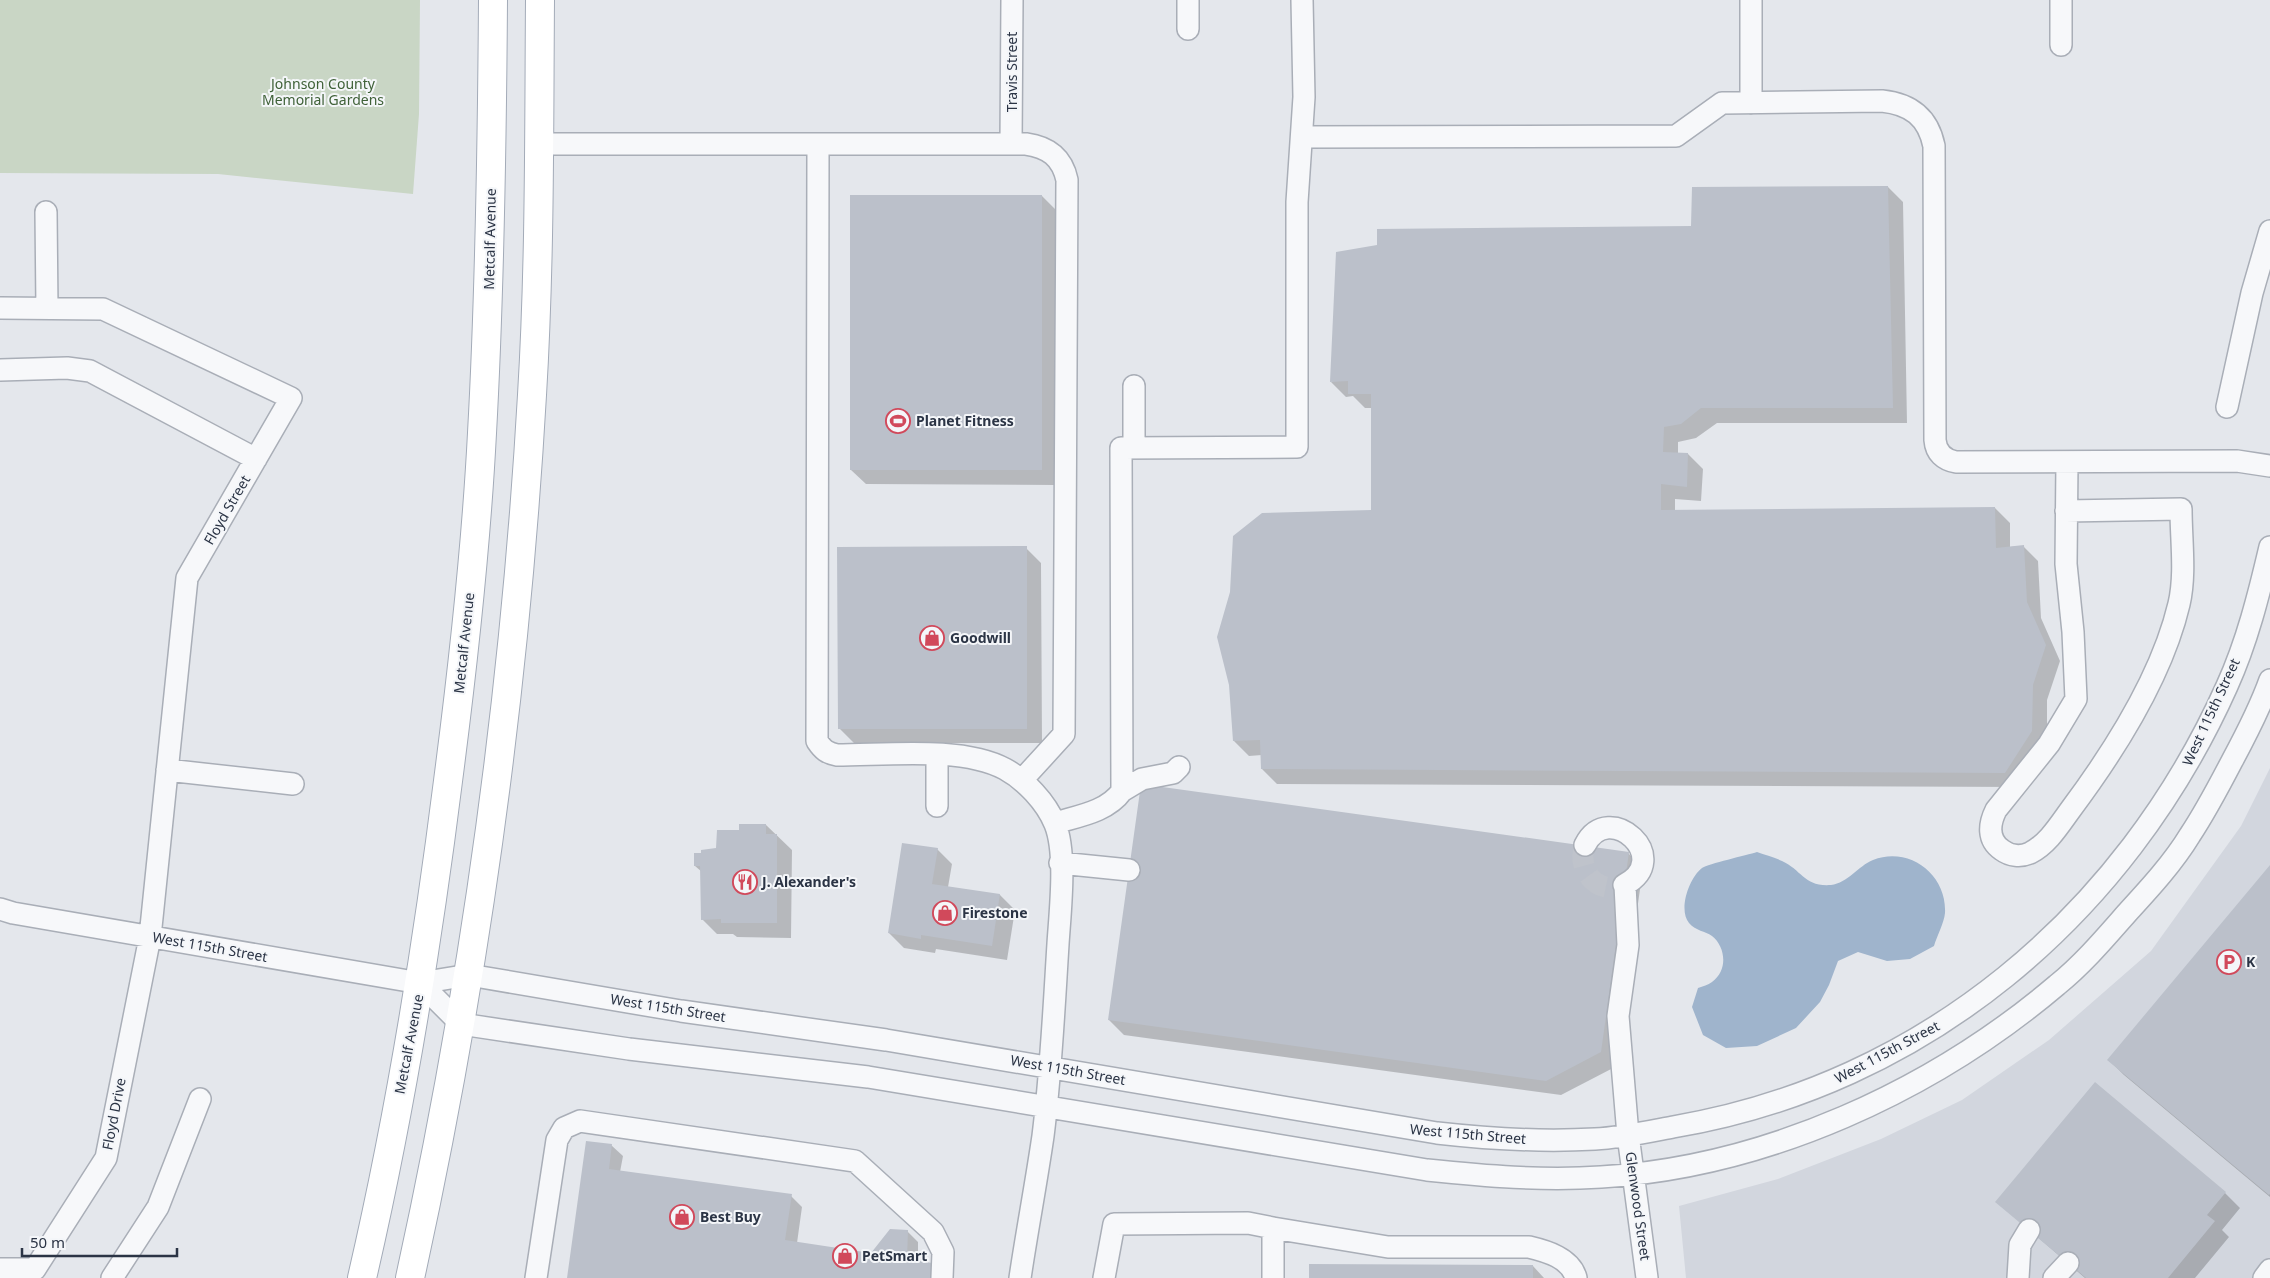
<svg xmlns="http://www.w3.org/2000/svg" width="2270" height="1278" font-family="'Noto Sans',sans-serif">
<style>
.built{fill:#d2d6de}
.green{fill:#c9d6c5}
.water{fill:#9fb4cc}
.shadow{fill:#0003}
.building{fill:#bbc0ca}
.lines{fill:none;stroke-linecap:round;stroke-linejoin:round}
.minor-tunnel{stroke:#bfc3cb;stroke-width:21;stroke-dasharray:21 11;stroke-linecap:butt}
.minor-casing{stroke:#a9aeb7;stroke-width:24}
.major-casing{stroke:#a3abb8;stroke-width:30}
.minor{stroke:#f7f8fa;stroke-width:21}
.major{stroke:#fff;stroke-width:28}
.labels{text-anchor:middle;stroke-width:4;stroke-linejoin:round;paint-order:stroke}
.street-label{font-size:14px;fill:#2b3445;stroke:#f4f6f9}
.park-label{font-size:14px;fill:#3f6138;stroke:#f4f6f9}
.poi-label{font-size:14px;font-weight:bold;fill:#2b3445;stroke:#f4f6f9;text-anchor:start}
</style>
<rect width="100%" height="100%" fill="#e4e7ec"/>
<path class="built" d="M 2270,768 L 2270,1278 L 1686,1278 L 1679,1206 L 1778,1179 L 1881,1139 L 1962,1100 L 2049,1040 L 2151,951 L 2241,826 Z"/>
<path class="green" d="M 0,0 L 420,0 L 419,114 L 413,194 L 218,174 L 0,173 Z"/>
<path class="water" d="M 1757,852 C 1765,855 1774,857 1782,861 C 1802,870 1804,887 1831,885 C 1848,883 1858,866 1873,860 C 1909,846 1947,874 1945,913 C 1944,923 1937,936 1934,946 L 1910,959 L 1887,961 L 1858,952 L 1838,961 L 1829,985 L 1820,1002 L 1796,1028 L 1757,1046 L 1726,1048 L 1703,1035 L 1692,1007 L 1698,988 C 1703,986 1708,985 1712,982 C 1728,971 1726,947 1712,936 C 1705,931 1696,931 1689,923 C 1678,910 1689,878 1702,868 C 1708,864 1747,855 1757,852 Z"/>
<path class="shadow" d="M 1888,187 L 1903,202 L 1907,423 L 1717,423 L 1696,438 L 1678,442 L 1678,454 L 1688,454 L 1703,469 L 1701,501 L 1675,499 L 1675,511 L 1995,508 L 2010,523 L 2010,547 L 2023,546 L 2038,561 L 2041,618 L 2060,661 L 2047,700 L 2047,746 L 2020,787 L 1277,784 L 1262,769 L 1262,755 L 1249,756 L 1234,741 L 1230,685 L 1372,511 L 1372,408 L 1365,408 L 1353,396 L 1346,397 L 1331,382 L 1692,227 Z
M 1042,196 L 1057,211 L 1056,485 L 866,484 L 851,470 Z
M 1026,548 L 1041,563 L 1042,743 L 854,743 L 839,728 Z
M 766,825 L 792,850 L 791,938 L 737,937 L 733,934 L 717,934 L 702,919 L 702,872 L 695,866 L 740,832 Z
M 937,849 L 952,864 L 948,887 L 1000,895 L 1015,910 L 1007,960 L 936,949 L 935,953 L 904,948 L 889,933 Z
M 1628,853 L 1643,868 L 1615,1067 L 1561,1095 L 1124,1035 L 1109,1020 Z
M 2270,867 L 2270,1197 L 2124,1075 L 2109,1060 Z
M 611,1145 L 623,1156 L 620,1172 L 791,1196 L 802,1207 L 797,1243 L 872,1254 L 907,1231 L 918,1242 L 918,1262 L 931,1265 L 942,1276 L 942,1278 L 569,1278 Z
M 2225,1193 L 2240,1208 L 2222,1230 L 2229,1237 L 2195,1278 L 2085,1278 L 1996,1201 Z
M 1533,1266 L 1544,1278 L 1310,1278 Z"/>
<path class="building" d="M 1888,186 L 1893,408 L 1701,408 L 1681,424 L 1664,427 L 1663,452 L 1688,453 L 1687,487 L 1661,484 L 1661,510 L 1995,507 L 1996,548 L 2024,545 L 2027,602 L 2046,645 L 2033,685 L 2032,731 L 2005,773 L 1261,769 L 1260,740 L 1233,741 L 1229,685 L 1217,637 L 1230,592 L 1233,536 L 1262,513 L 1371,510 L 1371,394 L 1348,394 L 1348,381 L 1330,382 L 1336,252 L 1377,245 L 1377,229 L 1691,226 L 1692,187 Z
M 850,195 L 1042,195 L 1042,470 L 850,470 Z
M 1027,546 L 1027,729 L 838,729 L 837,547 Z
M 1141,784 L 1629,852 L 1601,1052 L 1546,1081 L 1108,1020 Z
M 739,824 L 766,824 L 766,834 L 777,834 L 777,923 L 721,923 L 721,919 L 701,920 L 700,866 L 694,866 L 694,853 L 701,853 L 701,850 L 716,848 L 717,830 L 739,830 Z
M 902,843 L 938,848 L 932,884 L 1000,894 L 992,946 L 921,935 L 921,939 L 888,933 Z
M 2270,865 L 2270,1194 L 2269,1195 L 2107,1060 Z
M 2095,1082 L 2226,1192 L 2207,1215 L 2215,1221 L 2168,1278 L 2086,1278 L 1995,1202 Z
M 586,1141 L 612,1144 L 609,1169 L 792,1194 L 785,1240 L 871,1253 L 890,1229 L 908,1230 L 907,1259 L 932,1263 L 930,1278 L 567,1278 Z
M 1309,1264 L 1533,1265 L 1533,1278 L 1309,1278 Z"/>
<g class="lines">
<path class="minor-tunnel" d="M 1585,845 C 1576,870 1597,896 1624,885"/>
<defs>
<path id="minor" d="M 1188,0 L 1188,29
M 1751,0 L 1751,103
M 2061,45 L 2061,0
M 1302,137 L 1676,136 L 1722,103 L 1882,101 C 1911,104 1928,117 1934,146 L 1935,440 C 1936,453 1944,460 1956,462 L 2237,461 L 2270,466
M 539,144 L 1026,144 C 1048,147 1062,157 1067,180 L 1064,734 L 1022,780
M 1011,144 L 1012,0
M 818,145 L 817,741 C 823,750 827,753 837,755 C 886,755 963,746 1005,769 C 1025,780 1046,802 1055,824 C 1067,853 1060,912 1058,944 C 1054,1008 1051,1073 1043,1136 C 1036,1184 1027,1231 1020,1278
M 46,212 L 47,308
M 0,308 L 103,309 L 291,398 L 187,578 L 150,937 L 106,1158 L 35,1269 L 0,1269
M 0,370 L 67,368 L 90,371 L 256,459
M 2227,407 L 2252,293 L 2270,231
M 1134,448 L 1134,386
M 2066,511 L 2181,509 C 2181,540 2186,574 2179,604 C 2162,676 2115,750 2071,809 C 2060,824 2048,844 2030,853 C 2021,857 2010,856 2002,850 C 1987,840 1989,824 1996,810 L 2049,744 L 2076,699 L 2073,632 L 2066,564 L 2067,462
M 937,755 L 937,806
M 167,770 L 293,784
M 1122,791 L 1142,779 L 1173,773 L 1179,767
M 1055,823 C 1078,816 1107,812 1122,791 L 1121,448 L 1297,447 L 1297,202 L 1304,97 L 1302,0
M 1585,845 C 1609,798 1675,859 1624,885
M 1060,863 L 1129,870
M 1625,885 L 1628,945 L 1618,1016 L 1628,1135 L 1647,1278
M 0,909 L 13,913 L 420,983 L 469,975 L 681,1011 L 886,1040 L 1437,1133 C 1490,1139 1542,1142 1595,1139 C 1620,1138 1647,1132 1673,1127 C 1923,1085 2124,916 2227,686 C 2247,642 2259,594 2270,547
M 420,983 L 461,1024 L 629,1049 L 868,1077 L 1427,1170 C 1485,1176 1543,1181 1601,1177 C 1766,1167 1932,1091 2057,985 C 2083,964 2105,938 2127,913 C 2149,889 2173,863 2190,835 C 2206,811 2219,786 2232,761 C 2246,735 2260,708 2270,680
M 112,1278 L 158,1207 L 200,1099
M 536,1278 L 557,1140 L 564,1128 L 580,1121 L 855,1161 L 933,1232 L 943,1252 L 942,1278
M 1104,1278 L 1114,1224 L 1248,1223 L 1273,1228
M 1273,1278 L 1273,1228 L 1388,1247 L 1529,1247 C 1546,1251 1571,1258 1576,1278
M 2018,1278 L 2020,1245 L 2029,1230
M 2054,1278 L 2068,1263
M 2264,1278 L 2270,1270"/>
<path id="major" d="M 362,1278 C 400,1114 427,948 448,781 C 463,666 476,550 482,433 C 490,289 492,144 493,0
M 410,1278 C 474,987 515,692 532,395 C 540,263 539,131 540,0"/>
</defs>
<use href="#minor" class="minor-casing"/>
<use href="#major" class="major-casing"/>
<use href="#minor" class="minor"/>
<use href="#major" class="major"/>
</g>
<defs>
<symbol id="stadium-ring" viewBox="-11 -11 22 22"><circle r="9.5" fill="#f4f6f9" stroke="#d1495b" stroke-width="1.5"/><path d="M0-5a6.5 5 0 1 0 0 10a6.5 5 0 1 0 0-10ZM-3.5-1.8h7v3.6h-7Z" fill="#d1495b"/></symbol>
<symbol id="shop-ring" viewBox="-11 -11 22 22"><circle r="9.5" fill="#f4f6f9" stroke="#d1495b" stroke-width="1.5"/><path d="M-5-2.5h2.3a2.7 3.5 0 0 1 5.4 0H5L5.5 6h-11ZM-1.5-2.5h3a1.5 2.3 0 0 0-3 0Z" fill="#d1495b"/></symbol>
<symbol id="restaurant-ring" viewBox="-11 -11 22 22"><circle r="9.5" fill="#f4f6f9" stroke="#d1495b" stroke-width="1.5"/><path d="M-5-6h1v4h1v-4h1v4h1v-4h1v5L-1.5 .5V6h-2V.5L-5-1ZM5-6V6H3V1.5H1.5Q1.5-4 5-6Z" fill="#d1495b"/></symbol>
<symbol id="parking-ring" viewBox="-11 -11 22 22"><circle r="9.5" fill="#f4f6f9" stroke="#d1495b" stroke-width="1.5"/><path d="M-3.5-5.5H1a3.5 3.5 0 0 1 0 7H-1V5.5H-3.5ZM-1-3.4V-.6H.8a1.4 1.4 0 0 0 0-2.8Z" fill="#d1495b"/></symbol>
</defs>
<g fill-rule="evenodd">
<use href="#stadium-ring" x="884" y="407" width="28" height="28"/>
<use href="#shop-ring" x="918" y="624" width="28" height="28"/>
<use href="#restaurant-ring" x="731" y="868" width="28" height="28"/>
<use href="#shop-ring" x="931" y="899" width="28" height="28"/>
<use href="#parking-ring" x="2215" y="948" width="28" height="28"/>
<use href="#shop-ring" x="668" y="1203" width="28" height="28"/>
<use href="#shop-ring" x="831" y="1242" width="28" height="28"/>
</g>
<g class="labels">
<g class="street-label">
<text transform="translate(1012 72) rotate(-90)" y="5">Travis Street</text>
<text transform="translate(490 239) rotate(-89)" y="5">Metcalf Avenue</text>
<text transform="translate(227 510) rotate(-60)" y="5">Floyd Street</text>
<text transform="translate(464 643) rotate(-84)" y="5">Metcalf Avenue</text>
<text transform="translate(2211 712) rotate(-65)" y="5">West 115th Street</text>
<text transform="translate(210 947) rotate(10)" y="5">West 115th Street</text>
<text transform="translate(668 1008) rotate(9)" y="5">West 115th Street</text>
<text transform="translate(409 1044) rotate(-79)" y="5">Metcalf Avenue</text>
<text transform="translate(1887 1052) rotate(-28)" y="5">West 115th Street</text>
<text transform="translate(1068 1070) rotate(10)" y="5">West 115th Street</text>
<text transform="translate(114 1114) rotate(-79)" y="5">Floyd Drive</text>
<text transform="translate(1468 1134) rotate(5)" y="5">West 115th Street</text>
<text transform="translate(1638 1206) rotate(82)" y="5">Glenwood Street</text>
</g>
<g class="park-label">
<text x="323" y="89">Johnson County<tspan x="323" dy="16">Memorial Gardens</tspan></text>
</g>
<g class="poi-label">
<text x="916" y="426">Planet Fitness</text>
<text x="950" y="643">Goodwill</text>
<text x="762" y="887">J. Alexander's</text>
<text x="962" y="918">Firestone</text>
<text x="2246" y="967">K</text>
<text x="700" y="1222">Best Buy</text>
<text x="862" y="1261">PetSmart</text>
</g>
</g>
<path d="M22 1248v8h155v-8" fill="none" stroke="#2b3445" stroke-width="2.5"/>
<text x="30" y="1248" font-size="15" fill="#2b3445" stroke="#f4f6f9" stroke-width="4" paint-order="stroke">50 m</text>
</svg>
